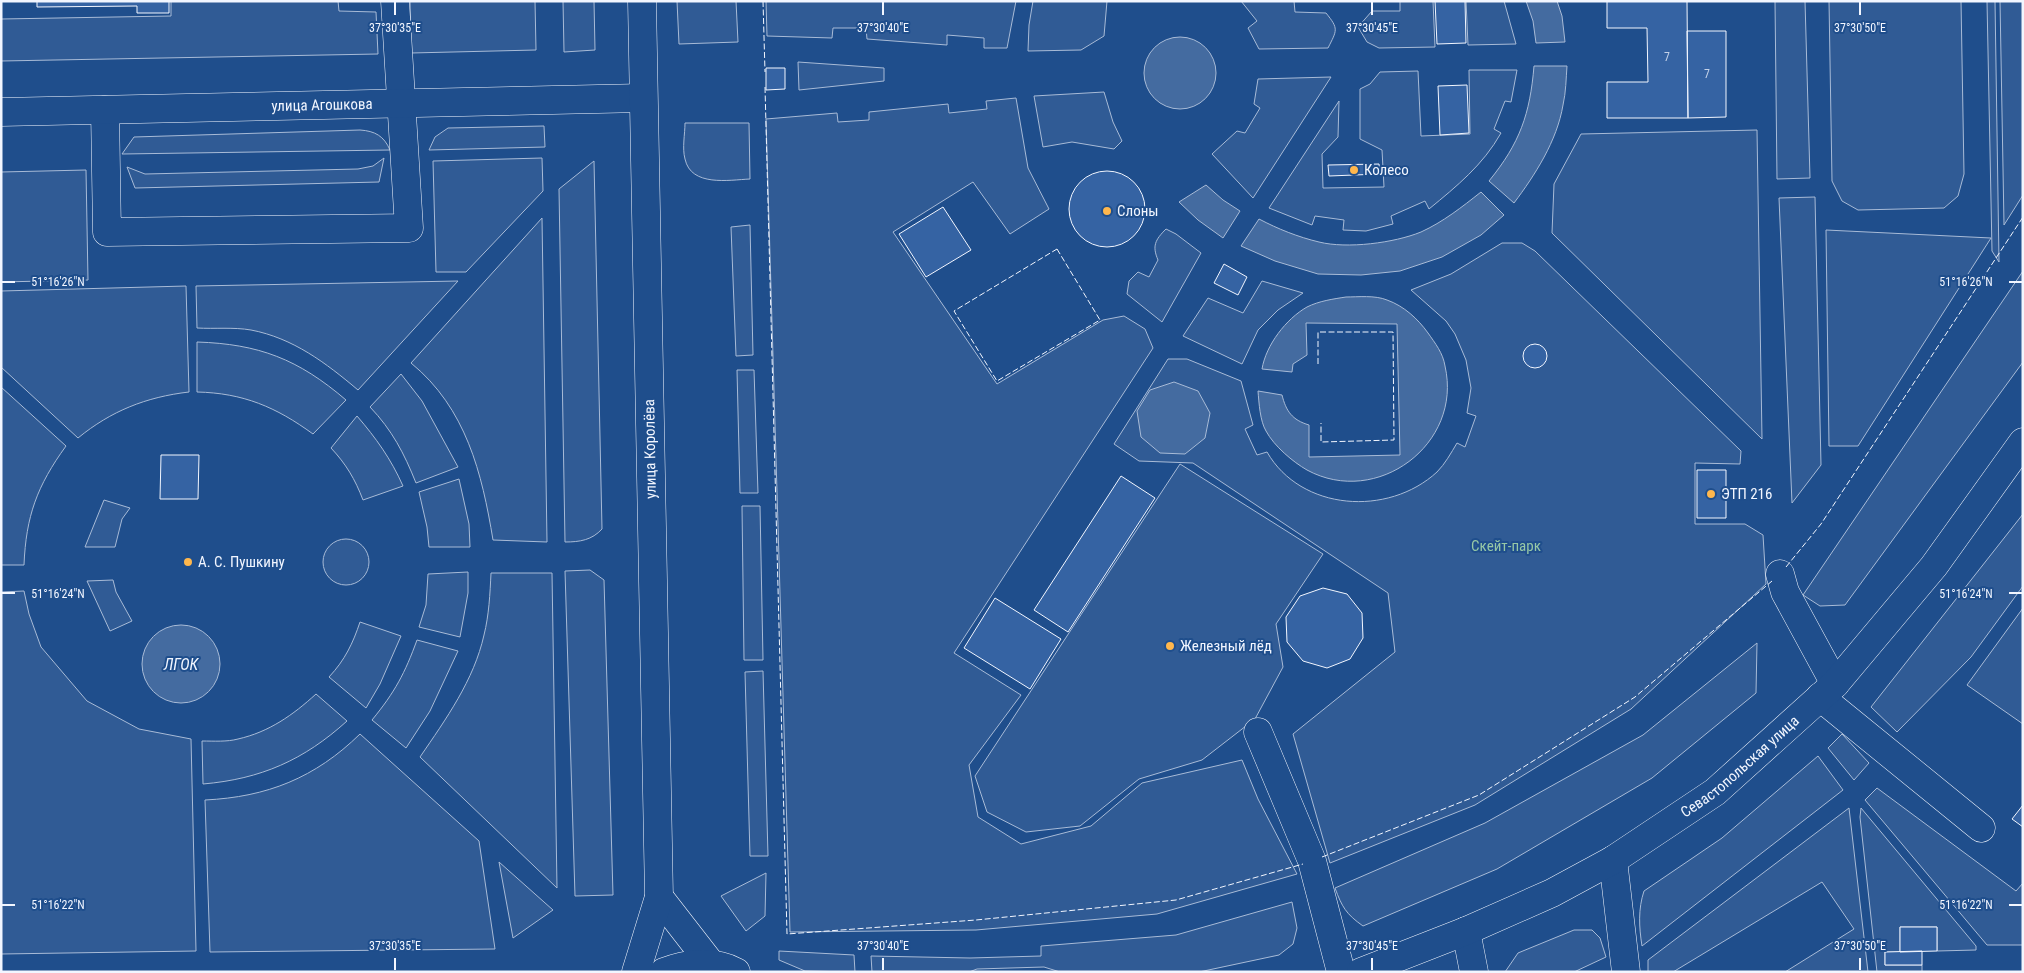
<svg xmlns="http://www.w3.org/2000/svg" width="2024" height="973" font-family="'Roboto Condensed',sans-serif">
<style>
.green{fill:#305b95;stroke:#a8bbd7}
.water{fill:#446ba0;stroke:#a8bbd7}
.building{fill:#3563a3;stroke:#f2f6ff}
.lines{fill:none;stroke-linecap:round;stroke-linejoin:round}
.minor-casing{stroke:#f2f6ff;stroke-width:29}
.major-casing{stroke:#f2f6ff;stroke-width:29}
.minor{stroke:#1f4e8c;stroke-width:28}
.major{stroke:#1f4e8c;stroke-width:28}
.fence{stroke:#f2f6ff;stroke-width:1;stroke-dasharray:6 2.5;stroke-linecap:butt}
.ticks{fill:none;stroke:#f2f6ff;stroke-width:2}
.poi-dot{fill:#ffb74d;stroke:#1f4e8c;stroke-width:2}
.labels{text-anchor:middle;stroke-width:4;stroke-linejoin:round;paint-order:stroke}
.number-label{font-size:12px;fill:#c3d1e8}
.street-label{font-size:15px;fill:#f2f6ff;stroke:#1f4e8c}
.poi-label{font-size:15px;fill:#f2f6ff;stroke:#1f4e8c;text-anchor:start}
.park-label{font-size:15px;fill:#97c8a6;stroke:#1f4e8c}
.water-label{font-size:16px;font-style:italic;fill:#f2f6ff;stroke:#1f4e8c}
.ticks-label{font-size:12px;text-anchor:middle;fill:#f2f6ff;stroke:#1f4e8c;stroke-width:4;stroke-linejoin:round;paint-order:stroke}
</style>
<rect width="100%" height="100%" fill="#1f4e8c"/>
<path class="green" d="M 171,1 L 338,1 L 339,11 L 376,12 L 378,54 L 1,61 L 1,19 L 171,16 Z
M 410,1 L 535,1 L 536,50 L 411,53 Z
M 563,1 L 594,1 L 595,50 L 564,52 Z
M 677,1 L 736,1 L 738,42 L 679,44 Z
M 766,1 L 1016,1 L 1007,48 L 984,48 L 984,38 L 947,35 L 947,45 L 867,39 L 866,28 L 833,28 L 832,38 L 767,36 Z
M 1033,1 L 1107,1 L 1104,36 L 1081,50 L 1028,51 L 1029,25 Z
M 1241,1 L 1294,1 L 1295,12 L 1326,13 C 1339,29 1337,30 1328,48 L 1259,49 L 1248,28 L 1257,21 Z
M 1400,1 L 1433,1 L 1435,47 L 1379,48 L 1367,42 L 1358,27 L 1372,11 L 1400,11 Z
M 1466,1 L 1504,1 L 1516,44 L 1468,45 Z
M 1775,1 L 1805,1 L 1810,178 L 1777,179 Z
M 1829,1 L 1961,1 L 1964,174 L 1958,196 L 1944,208 L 1858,210 L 1842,201 L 1832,181 Z
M 1987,1 L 1995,1 L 1999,262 L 1992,251 Z
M 2000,1 L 2023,1 L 2023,195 L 2004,225 Z
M 798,62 L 884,68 L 884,81 L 799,90 Z
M 1469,70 L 1517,70 L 1511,102 L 1505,101 L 1494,129 L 1501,133 C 1483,165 1457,186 1429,209 L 1425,201 L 1391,216 L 1393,224 L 1366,231 L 1343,230 L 1344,220 L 1315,216 L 1312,225 L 1269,208 L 1339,101 L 1338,137 L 1322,154 L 1323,188 L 1384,187 L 1382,150 L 1360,139 L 1360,89 L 1370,84 L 1380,72 L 1418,71 L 1421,136 L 1470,134 Z
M 1331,77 L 1253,198 L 1212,154 L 1237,131 L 1245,133 L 1260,108 L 1254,104 L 1258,79 Z
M 1104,92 L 1113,122 L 1122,141 L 1114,149 L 1072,142 L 1043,147 L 1034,96 Z
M 1016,98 L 1028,168 L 1049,209 L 1010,234 L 973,182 L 893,232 L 997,384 L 1103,320 L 1124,316 L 1145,329 L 1153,348 L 954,653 L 1021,695 L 969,765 L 978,817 L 1021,844 L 1091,826 L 1142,783 L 1242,760 L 1258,799 L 1297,874 L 1157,914 L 976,930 L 790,932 L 766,119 L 837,113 L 838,122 L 869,120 L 869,112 L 948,104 L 949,113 L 987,109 L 986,101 Z
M 685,123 L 749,123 L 750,179 C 729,180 691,187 685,159 C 682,148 685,134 685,123 Z
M 544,126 L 545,147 L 429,150 L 435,137 L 448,128 Z
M 360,130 C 375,131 384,136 390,150 L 122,154 L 134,137 Z
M 1757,130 L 1762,439 L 1552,233 L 1554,184 L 1581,134 Z
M 384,158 L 379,182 L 135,188 L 127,167 L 145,174 L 358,169 L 373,166 Z
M 542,158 L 543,191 L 466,272 L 436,272 L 433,161 Z
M 594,161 L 602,529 C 592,540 580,542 565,542 L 559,189 Z
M 86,170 L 88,280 L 1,282 L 1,172 Z
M 1815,197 L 1821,465 L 1792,503 L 1779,198 Z
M 542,218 L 547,542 L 493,540 C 482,473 466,408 411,363 Z
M 750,225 L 753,355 L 736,356 L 731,227 Z
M 1166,229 L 1176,234 L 1201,253 L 1162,322 L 1127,294 L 1129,281 L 1138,272 L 1149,277 L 1158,260 C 1152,246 1155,240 1166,229 Z
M 1826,230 L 1991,238 L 1858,446 L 1829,446 Z
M 1502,243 L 1522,243 L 1535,251 L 1741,451 L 1740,464 L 1695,463 L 1695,524 L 1745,524 L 1763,535 L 1766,584 L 1631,709 L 1475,805 L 1330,863 L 1293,734 L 1395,652 L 1388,593 L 1193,463 L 1139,461 L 1114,444 L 1168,359 L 1187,359 L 1241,381 L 1253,425 L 1245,429 L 1257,455 L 1267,452 C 1301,511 1388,517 1437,472 C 1445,464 1451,453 1457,443 L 1465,447 L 1476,416 L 1467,413 L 1471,388 L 1466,360 L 1455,334 L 1446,321 L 1411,290 L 1451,274 Z
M 2023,271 L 2023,362 L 1845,605 L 1820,606 L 1803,595 Z
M 458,281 L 358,390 C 326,363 293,338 251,330 C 234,327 214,329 197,328 L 196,286 Z
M 1262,281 L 1303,293 L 1278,310 L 1258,330 L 1242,364 L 1183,336 L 1208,298 L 1243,313 Z
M 186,286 L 189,392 C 146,397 111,411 78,438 L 1,367 L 1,291 Z
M 197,342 C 259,344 298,359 346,400 L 313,434 C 276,407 243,393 197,392 Z
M 737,370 L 754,370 L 758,493 L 740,493 Z
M 401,374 L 422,401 L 458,467 L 416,483 C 404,453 392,430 370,407 Z
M 1,387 L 66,446 C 37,486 26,516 24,565 L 1,565 Z
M 357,416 C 376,438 391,459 403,486 L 363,500 C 355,479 346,464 331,448 Z
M 1180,464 L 1323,554 L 1276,624 L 1283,667 L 1255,719 L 1202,760 L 1139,779 L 1080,826 L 1026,832 L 987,812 L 975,776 Z
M 459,479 L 469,524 L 470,547 L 429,547 L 427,527 L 419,492 Z
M 104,500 L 130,508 L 122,519 L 115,547 L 85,547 Z
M 742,506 L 760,506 L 763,660 L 744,660 Z
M 2023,514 L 2023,586 L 1971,657 L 1897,732 L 1871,707 Z
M323 562a23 23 0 1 1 46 0a23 23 0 1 1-46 0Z
M 590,570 L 604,580 L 613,895 L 575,896 L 565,571 Z
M 468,572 L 468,593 L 460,637 L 419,627 L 426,605 L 428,574 Z
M 491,573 L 552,573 L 557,888 L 420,757 C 446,719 474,680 484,635 C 489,615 490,594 491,573 Z
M 113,580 L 116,592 L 132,621 L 110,631 L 87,581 Z
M 24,591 L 29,614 L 41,647 L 87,701 L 139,729 L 191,739 L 196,951 L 1,954 L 1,592 Z
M 2023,608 L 2023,724 L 1967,685 Z
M 360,622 L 401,636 L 380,684 L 366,708 L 329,677 C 345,660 353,643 360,622 Z
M 417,640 L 458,651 L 430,711 L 406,748 L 372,720 C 395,692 405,673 417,640 Z
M 1757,643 L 1756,693 L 1652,778 L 1497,869 L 1363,926 C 1346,914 1342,907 1335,888 L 1485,823 L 1643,735 Z
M 763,671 L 768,856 L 750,856 L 745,672 Z
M 316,694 L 347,721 C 304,760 261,779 203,784 L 202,741 C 214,741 227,742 238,739 C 269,732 293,715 316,694 Z
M 360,734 L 479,841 L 495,949 L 210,952 L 205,800 C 267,797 315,778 360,734 Z
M 1842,734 L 1869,763 L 1854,780 L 1828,748 Z
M 1818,756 L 1843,790 L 1642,946 C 1639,927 1638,909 1644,891 L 1722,838 Z
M 1877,788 L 2016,891 L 2023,883 L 2023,945 L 1987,945 L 1865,800 Z
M 1849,808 L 1868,972 L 1785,972 L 1854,929 L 1822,882 L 1673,972 L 1648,972 L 1648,960 Z
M 1861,808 L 1976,946 L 1976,950 L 1937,951 L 1937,927 L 1900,927 L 1900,952 L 1885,952 L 1885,965 L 1922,965 L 1922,972 L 1877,972 L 1860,817 Z
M 499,862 L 553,910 L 513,938 Z
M 766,873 L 765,916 L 746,931 L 721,896 Z
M 1292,902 L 1297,928 L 1293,944 L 1279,955 L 1199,972 L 1060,972 L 1044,967 L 977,969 L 969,972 L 872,972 L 871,956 L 970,958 L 1041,956 L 1041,946 L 1176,935 Z
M 1574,930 L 1592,930 L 1600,938 L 1606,957 L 1574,972 L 1505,972 L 1518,953 Z
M 779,951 L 854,955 L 855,972 L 805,971 L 779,960 Z"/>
<path class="water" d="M 1526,1 L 1557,1 L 1562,16 L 1565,42 L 1536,43 L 1533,21 Z
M1144 73a36 36 0 1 1 72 0a36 36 0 1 1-72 0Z
M 1534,66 L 1567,66 C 1566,79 1566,92 1563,105 C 1557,141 1535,175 1514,203 L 1489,181 C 1520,143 1530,114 1534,66 Z
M 1206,185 L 1223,200 L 1240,211 L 1223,238 L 1198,220 L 1179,202 Z
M 1481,192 L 1504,215 L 1481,235 L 1442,257 L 1400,271 L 1361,275 L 1318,274 L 1275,261 L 1241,246 L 1259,219 C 1278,229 1298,237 1319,242 C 1347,249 1394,243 1421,232 C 1443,222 1462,207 1481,192 Z
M 1346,297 C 1358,297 1375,295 1387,300 C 1404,306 1418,319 1428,333 C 1435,343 1443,353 1445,366 C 1463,444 1377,508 1307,470 C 1293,462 1274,446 1266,431 C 1260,421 1259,403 1258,391 L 1282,395 C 1286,411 1292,420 1309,425 L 1309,457 L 1400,455 L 1397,324 L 1306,323 L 1307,355 L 1293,364 L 1292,372 L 1262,369 C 1266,345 1286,319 1307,307 C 1319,301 1333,299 1346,297 Z
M 1174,382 L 1198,391 L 1210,413 L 1205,438 L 1185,454 L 1160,453 L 1141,437 L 1137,411 L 1150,390 Z
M142 664a39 39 0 1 1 78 0a39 39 0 1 1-78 0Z"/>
<path class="building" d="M 37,1 L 169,1 L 169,13 L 137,13 L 137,6 L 37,7 Z
M 1435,1 L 1465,1 L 1466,43 L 1437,44 Z
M 1607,1 L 1687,1 L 1688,118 L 1607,118 L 1607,82 L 1648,82 L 1647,28 L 1607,28 Z
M 1687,31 L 1726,31 L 1726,117 L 1688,118 Z
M 766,68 L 785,68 L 785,89 L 766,90 Z
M 1467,85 L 1469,133 L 1440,135 L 1438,86 Z
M 1379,164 L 1380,174 L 1329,176 L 1328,165 Z
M1069 209a38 38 0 1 1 76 0a38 38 0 1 1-76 0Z
M 943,207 L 971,250 L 926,277 L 899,234 Z
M 1224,264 L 1247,277 L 1238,295 L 1214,283 Z
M1523 356a12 12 0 1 1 24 0a12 12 0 1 1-24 0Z
M 161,455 L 199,455 L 198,499 L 160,499 Z
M 1697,470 L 1726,470 L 1726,518 L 1697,518 Z
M 1121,476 L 1155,498 L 1068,632 L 1034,610 Z
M 1323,588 L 1347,594 L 1362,613 L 1363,638 L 1350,659 L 1327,668 L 1303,661 L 1287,642 L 1286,617 L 1300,596 Z
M 995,598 L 1061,639 L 1030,689 L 964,648 Z
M 2023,805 L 2023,827 L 2012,819 Z
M 1900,927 L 1937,927 L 1937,951 L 1900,952 Z
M 1922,951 L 1922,965 L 1885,965 L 1885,952 Z"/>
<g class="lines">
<defs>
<g id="minor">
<path d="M 105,110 L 107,232 L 409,228 L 395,1"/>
<path id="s1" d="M 1,112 L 643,98"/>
<path d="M 1780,574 L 1785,592 L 1835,684"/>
<path d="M 1820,697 L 1981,828"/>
<path d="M 1258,732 L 1312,861 L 1341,972"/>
<path d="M 1613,860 L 1626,972"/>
<path d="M 1466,931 L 1474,972"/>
</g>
<g id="major">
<path d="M 659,897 L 711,964"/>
<path d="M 636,972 L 659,897 L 642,1"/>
<path d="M 664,972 C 686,963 714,960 736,972"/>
<path id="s2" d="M 1361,972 L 1466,931 L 1552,893 L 1613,860 L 1715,792 L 1835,684 L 1934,566 L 2023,442"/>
</g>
</defs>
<use href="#minor" class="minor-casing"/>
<use href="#major" class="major-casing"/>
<use href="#minor" class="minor"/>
<use href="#major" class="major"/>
<path class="fence" d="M 763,1 L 765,72
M 765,87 L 787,934 L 976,920 L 1176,900 L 1303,864
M 1057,249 L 1100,320 L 997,381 L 954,311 Z
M 1318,364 L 1318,332 L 1393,332 L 1394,440 L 1321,442 L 1321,423
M 1786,567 L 1821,524 L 2023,217
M 1322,857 L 1479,795 L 1635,697 L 1772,581"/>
</g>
<path class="ticks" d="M 395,2 L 395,15M 883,2 L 883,15M 1372,2 L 1372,15M 1860,2 L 1860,15M 2,282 L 15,282M 2009,282 L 2022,282M 2,593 L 15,593M 2009,593 L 2022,593M 2,905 L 15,905M 2009,905 L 2022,905M 395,958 L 395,970M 883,958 L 883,970M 1372,958 L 1372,970M 1860,958 L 1860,970"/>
<g class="poi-dot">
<circle cx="1354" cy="170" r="5"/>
<circle cx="1107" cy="211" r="5"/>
<circle cx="1711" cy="494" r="5"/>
<circle cx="188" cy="562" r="5"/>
<circle cx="1170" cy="646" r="5"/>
</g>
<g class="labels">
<g class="number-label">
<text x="1667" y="61">7</text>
<text x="1707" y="78">7</text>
</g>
<g class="street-label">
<text dy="5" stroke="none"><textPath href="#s1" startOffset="321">улица Агошкова</textPath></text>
<text transform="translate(650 449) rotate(-91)" y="5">улица Королёва</text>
<text dy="5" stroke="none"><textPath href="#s2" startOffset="434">Севастопольская улица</textPath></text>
</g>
<g class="poi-label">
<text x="1364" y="175">Колесо</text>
<text x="1117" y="216">Слоны</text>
<text x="1721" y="499">ЭТП 216</text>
<text x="198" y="567">А. С. Пушкину</text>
<text x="1180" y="651">Железный лёд</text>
</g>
<g class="park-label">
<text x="1506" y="551">Скейт-парк</text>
</g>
<g class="water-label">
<text x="181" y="670">ЛГОК</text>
</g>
</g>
<g class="ticks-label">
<text x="395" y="32">37°30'35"E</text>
<text x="883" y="32">37°30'40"E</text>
<text x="1372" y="32">37°30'45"E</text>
<text x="1860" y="32">37°30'50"E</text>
<text x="58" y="286">51°16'26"N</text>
<text x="1966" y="286">51°16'26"N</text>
<text x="58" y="598">51°16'24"N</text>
<text x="1966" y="598">51°16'24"N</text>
<text x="58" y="909">51°16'22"N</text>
<text x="1966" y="909">51°16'22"N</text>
<text x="395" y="950">37°30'35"E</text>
<text x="883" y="950">37°30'40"E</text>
<text x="1372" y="950">37°30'45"E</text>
<text x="1860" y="950">37°30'50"E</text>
</g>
<rect width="2024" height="973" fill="none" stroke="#f2f6ff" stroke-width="5"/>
</svg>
